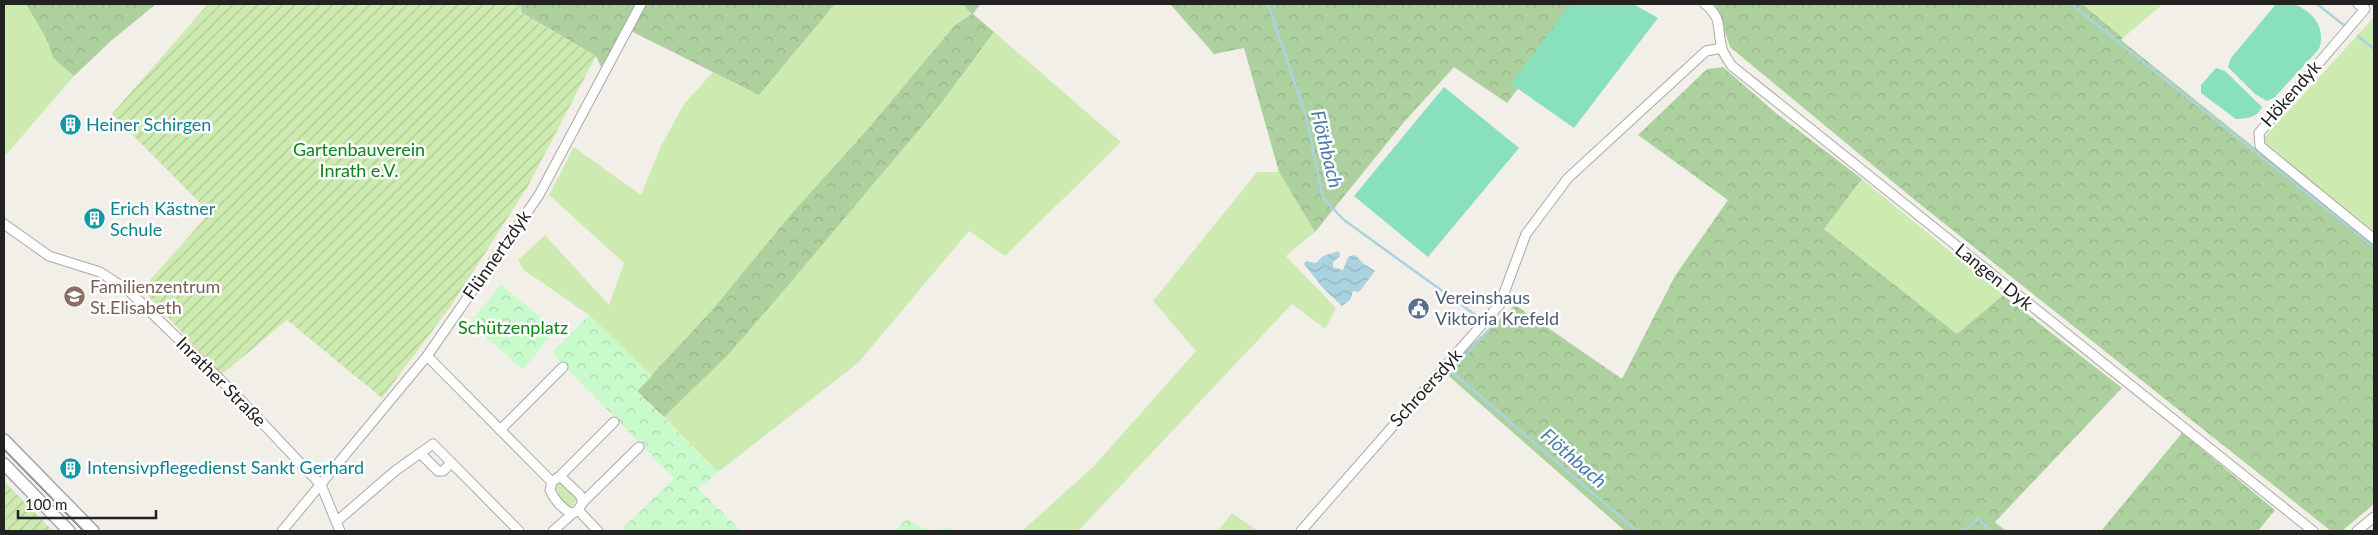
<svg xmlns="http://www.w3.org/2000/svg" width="2378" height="535" font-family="Lato,sans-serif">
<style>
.grass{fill:#cdebb0}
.forest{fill:url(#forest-crowns)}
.park{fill:url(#park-crowns)}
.garden{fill:url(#garden-furrows)}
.pitch{fill:#88e0be}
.water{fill:url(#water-waves)}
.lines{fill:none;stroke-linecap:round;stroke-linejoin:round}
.stream{stroke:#aad3df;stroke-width:2.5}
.minor-casing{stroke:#a9a9a9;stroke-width:11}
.tertiary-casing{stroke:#a9a9a9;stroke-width:14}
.minor{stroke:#fff;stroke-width:9}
.tertiary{stroke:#fff;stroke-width:11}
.tram{stroke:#707070;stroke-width:1}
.labels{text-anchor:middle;stroke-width:5;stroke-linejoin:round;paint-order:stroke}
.street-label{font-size:18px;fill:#222;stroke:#fff}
.culture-label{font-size:18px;fill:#0d838f;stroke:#fff;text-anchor:start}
.park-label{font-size:18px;fill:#0c8416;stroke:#fff}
.education-label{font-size:18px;fill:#785e54;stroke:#fff;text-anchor:start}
.service-label{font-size:18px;fill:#4e5e75;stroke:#fff;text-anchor:start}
.water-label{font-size:19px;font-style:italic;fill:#4a7aab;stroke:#fff}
</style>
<defs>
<pattern id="forest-crowns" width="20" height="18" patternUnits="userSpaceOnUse" patternTransform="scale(1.25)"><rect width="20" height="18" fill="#add19e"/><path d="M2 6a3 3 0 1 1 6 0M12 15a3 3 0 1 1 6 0" fill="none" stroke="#95b388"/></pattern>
<pattern id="park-crowns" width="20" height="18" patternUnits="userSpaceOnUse" patternTransform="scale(1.25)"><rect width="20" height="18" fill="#c8facc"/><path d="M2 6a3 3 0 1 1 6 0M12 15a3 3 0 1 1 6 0" fill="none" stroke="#acd6af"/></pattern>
<pattern id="garden-furrows" width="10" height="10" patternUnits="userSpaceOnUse" patternTransform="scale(1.25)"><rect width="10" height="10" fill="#cdebb0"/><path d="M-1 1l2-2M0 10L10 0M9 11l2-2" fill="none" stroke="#b0c997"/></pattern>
<pattern id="water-waves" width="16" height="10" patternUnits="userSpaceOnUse" patternTransform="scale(1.25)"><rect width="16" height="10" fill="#aad3df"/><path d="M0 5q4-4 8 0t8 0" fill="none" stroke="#92b5bf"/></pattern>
</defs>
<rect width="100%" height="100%" fill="#f2efe9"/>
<path class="grass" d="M 4,4 L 26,4 L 47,40 L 53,58 L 74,76 L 4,157 Z
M 835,4 L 962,4 L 972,14 L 955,25 L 867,130 L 792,213 L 713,309 L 652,376 L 589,315 L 524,270 L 518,260 L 545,235 L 609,305 L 624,263 L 549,195 L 574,147 L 641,195 L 661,146 L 684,104 L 713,72 L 759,95 Z
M 2082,4 L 2163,4 L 2123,38 Z
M 2374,17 L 2374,232 L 2268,147 L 2263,139 Z
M 994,32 L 1121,142 L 1005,256 L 969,231 L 858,363 L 718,472 L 664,417 L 729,354 L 797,275 L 939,106 Z
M 1257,172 L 1279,172 L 1315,232 L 1286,256 L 1336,308 L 1325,329 L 1292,304 L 1078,531 L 1022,531 L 1094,466 L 1196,351 L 1153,301 Z
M 1862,179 L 2003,295 L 1957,334 L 1824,229 Z
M 561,482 L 577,496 L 577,499 L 571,508 L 564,507 L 553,487 Z
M 1232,513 L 1258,531 L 1218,531 Z"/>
<path class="forest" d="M 26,4 L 156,4 L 112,40 L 74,76 L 53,58 L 47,40 Z
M 520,4 L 639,4 L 601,67 L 596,56 L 522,13 Z
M 641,4 L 835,4 L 759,95 L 627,29 Z
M 962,4 L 980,4 L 973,14 L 994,32 L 939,106 L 797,275 L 729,354 L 664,417 L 637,391 L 713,309 L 792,213 L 867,130 L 955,25 L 972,14 Z
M 1170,4 L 1582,4 L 1507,103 L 1454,67 L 1404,122 L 1315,232 L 1279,172 L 1244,48 L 1214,54 Z
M 1715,4 L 2082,4 L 2123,38 L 2121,40 L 2374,244 L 2374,504 L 2342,531 L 2331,531 L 1916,201 L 1730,47 Z
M 1723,67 L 1777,114 L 1862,179 L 1824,229 L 1957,334 L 2003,295 L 2122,388 L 1995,522 L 2006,531 L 1625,531 L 1443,371 L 1515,305 L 1622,379 L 1675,276 L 1728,200 L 1638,135 L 1707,69 Z
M 2182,433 L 2275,510 L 2258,531 L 2101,531 Z"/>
<path class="park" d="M 501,284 L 555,330 L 523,370 L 470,323 Z
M 589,315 L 652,376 L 637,391 L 718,472 L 698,489 L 742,531 L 620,531 L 674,478 L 552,353 Z
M 907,519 C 919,528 934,533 948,527 L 953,531 L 894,531 Z"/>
<path class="garden" d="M 208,4 L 520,4 L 522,13 L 596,56 L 528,186 L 453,303 L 382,398 L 287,320 L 221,375 L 142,289 L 210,213 L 112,114 Z
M 4,481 L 53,531 L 4,531 Z"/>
<path class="pitch" d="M 1571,4 L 1633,4 L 1658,18 L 1574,128 L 1511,84 Z
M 2276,4 C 2282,4 2291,2 2296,5 C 2315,13 2326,30 2319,49 L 2275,97 L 2267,101 L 2255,94 L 2228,67 L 2231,58 Z
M 2216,68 L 2225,71 L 2262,107 C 2257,118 2248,118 2236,119 L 2201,93 L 2201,85 Z
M 1444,87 L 1519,148 L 1428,257 L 1354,196 Z"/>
<path class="water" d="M 1339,251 L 1340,256 L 1333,262 L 1333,267 L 1343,270 L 1348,257 L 1355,255 L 1364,264 L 1375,271 L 1359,292 L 1353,291 L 1350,300 L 1342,306 L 1323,288 L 1304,264 L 1306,261 L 1316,263 L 1323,256 Z"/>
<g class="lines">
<path class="stream" d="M 1268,4 L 1306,116 L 1323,198 L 1344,220 L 1481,319
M 2071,4 L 2374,247
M 2317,4 L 2345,26
M 2358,36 L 2374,49
M 1488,324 L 1492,327 L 1451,371 L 1637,531
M 1963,531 L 1978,519 L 1992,531"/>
<defs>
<path id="minor" d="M 1705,4 C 1724,20 1716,28 1722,48 C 1723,54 1729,61 1732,66 L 2313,531
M 2358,4 L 2365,9 L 2259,133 L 2260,146 L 2374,239
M 4,224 L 49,256 L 100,272 L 129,291 L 235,394 L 321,485 L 340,531
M 427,356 L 552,482 L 550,490 C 555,501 561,508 572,514 L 578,510 L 583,502 L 580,495 L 560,476 L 552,482
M 500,430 L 563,367
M 420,453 L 438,471 L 443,471 L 451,463
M 560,476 L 614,422
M 583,502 L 639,447
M 578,510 L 598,531
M 336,522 L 395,471 L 433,444 L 519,531
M 282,531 L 427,356 L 539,195 L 641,4
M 553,531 L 572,514
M 1301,531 L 1500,304 L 1526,234 L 1568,178 L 1706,51 L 1722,48
M 2357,531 L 2374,517"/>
<path id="tertiary" d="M 4,440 L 93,531
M 4,464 L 69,531"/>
</defs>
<use href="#minor" class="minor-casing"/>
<use href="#tertiary" class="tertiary-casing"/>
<use href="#minor" class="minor"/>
<use href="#tertiary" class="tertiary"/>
<path class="tram" d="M 4,450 L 83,531"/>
</g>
<defs>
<symbol id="building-disc" viewBox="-11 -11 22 22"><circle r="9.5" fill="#0f9aa8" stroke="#fff"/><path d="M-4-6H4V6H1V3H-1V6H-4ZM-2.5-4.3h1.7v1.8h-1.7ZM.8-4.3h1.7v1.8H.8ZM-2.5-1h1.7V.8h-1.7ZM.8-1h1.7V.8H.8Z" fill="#fff"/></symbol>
<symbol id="school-disc" viewBox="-11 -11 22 22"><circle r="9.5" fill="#8d6e63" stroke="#fff"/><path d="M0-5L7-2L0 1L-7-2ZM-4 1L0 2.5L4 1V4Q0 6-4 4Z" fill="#fff"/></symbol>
<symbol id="civic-disc" viewBox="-11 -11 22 22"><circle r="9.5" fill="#5c6f8a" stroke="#fff"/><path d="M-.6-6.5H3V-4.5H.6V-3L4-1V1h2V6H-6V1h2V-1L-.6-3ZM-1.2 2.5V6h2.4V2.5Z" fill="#fff"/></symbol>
</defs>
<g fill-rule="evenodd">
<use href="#building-disc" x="58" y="112" width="25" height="25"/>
<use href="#building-disc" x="82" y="206" width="25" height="25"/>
<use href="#school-disc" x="62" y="284" width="25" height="25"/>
<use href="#civic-disc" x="1406" y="296" width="25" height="25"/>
<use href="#building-disc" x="58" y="456" width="25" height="25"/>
</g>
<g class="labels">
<g class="street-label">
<text transform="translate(2291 94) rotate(-49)" y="6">Hökendyk</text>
<text transform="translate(497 255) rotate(-55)" y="6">Flünnertzdyk</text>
<text transform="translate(1994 277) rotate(39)" y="6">Langen Dyk</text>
<text transform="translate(221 382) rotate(45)" y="6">Inrather Straße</text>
<text transform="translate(1426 388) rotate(-48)" y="6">Schroersdyk</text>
</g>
<g class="culture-label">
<text x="86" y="131">Heiner Schirgen</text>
<text x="110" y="215">Erich Kästner<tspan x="110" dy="21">Schule</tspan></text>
<text x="87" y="474">Intensivpflegedienst Sankt Gerhard</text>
</g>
<g class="park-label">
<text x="359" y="156">Gartenbauverein<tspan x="359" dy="21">Inrath e.V.</tspan></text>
<text x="513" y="334">Schützenplatz</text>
</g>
<g class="education-label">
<text x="90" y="293">Familienzentrum<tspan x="90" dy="21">St.Elisabeth</tspan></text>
</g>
<g class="service-label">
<text x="1435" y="304">Vereinshaus<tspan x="1435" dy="21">Viktoria Krefeld</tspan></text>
</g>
<g class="water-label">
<text transform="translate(1327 149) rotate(76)" y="7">Flöthbach</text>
<text transform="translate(1574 458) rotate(41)" y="7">Flöthbach</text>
</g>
</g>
<rect width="2378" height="535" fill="none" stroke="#222222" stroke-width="10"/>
<path d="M18 510v8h138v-8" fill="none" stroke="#222222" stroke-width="2.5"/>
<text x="25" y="510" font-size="15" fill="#222222" stroke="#ffffff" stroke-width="4" paint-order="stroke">100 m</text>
</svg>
